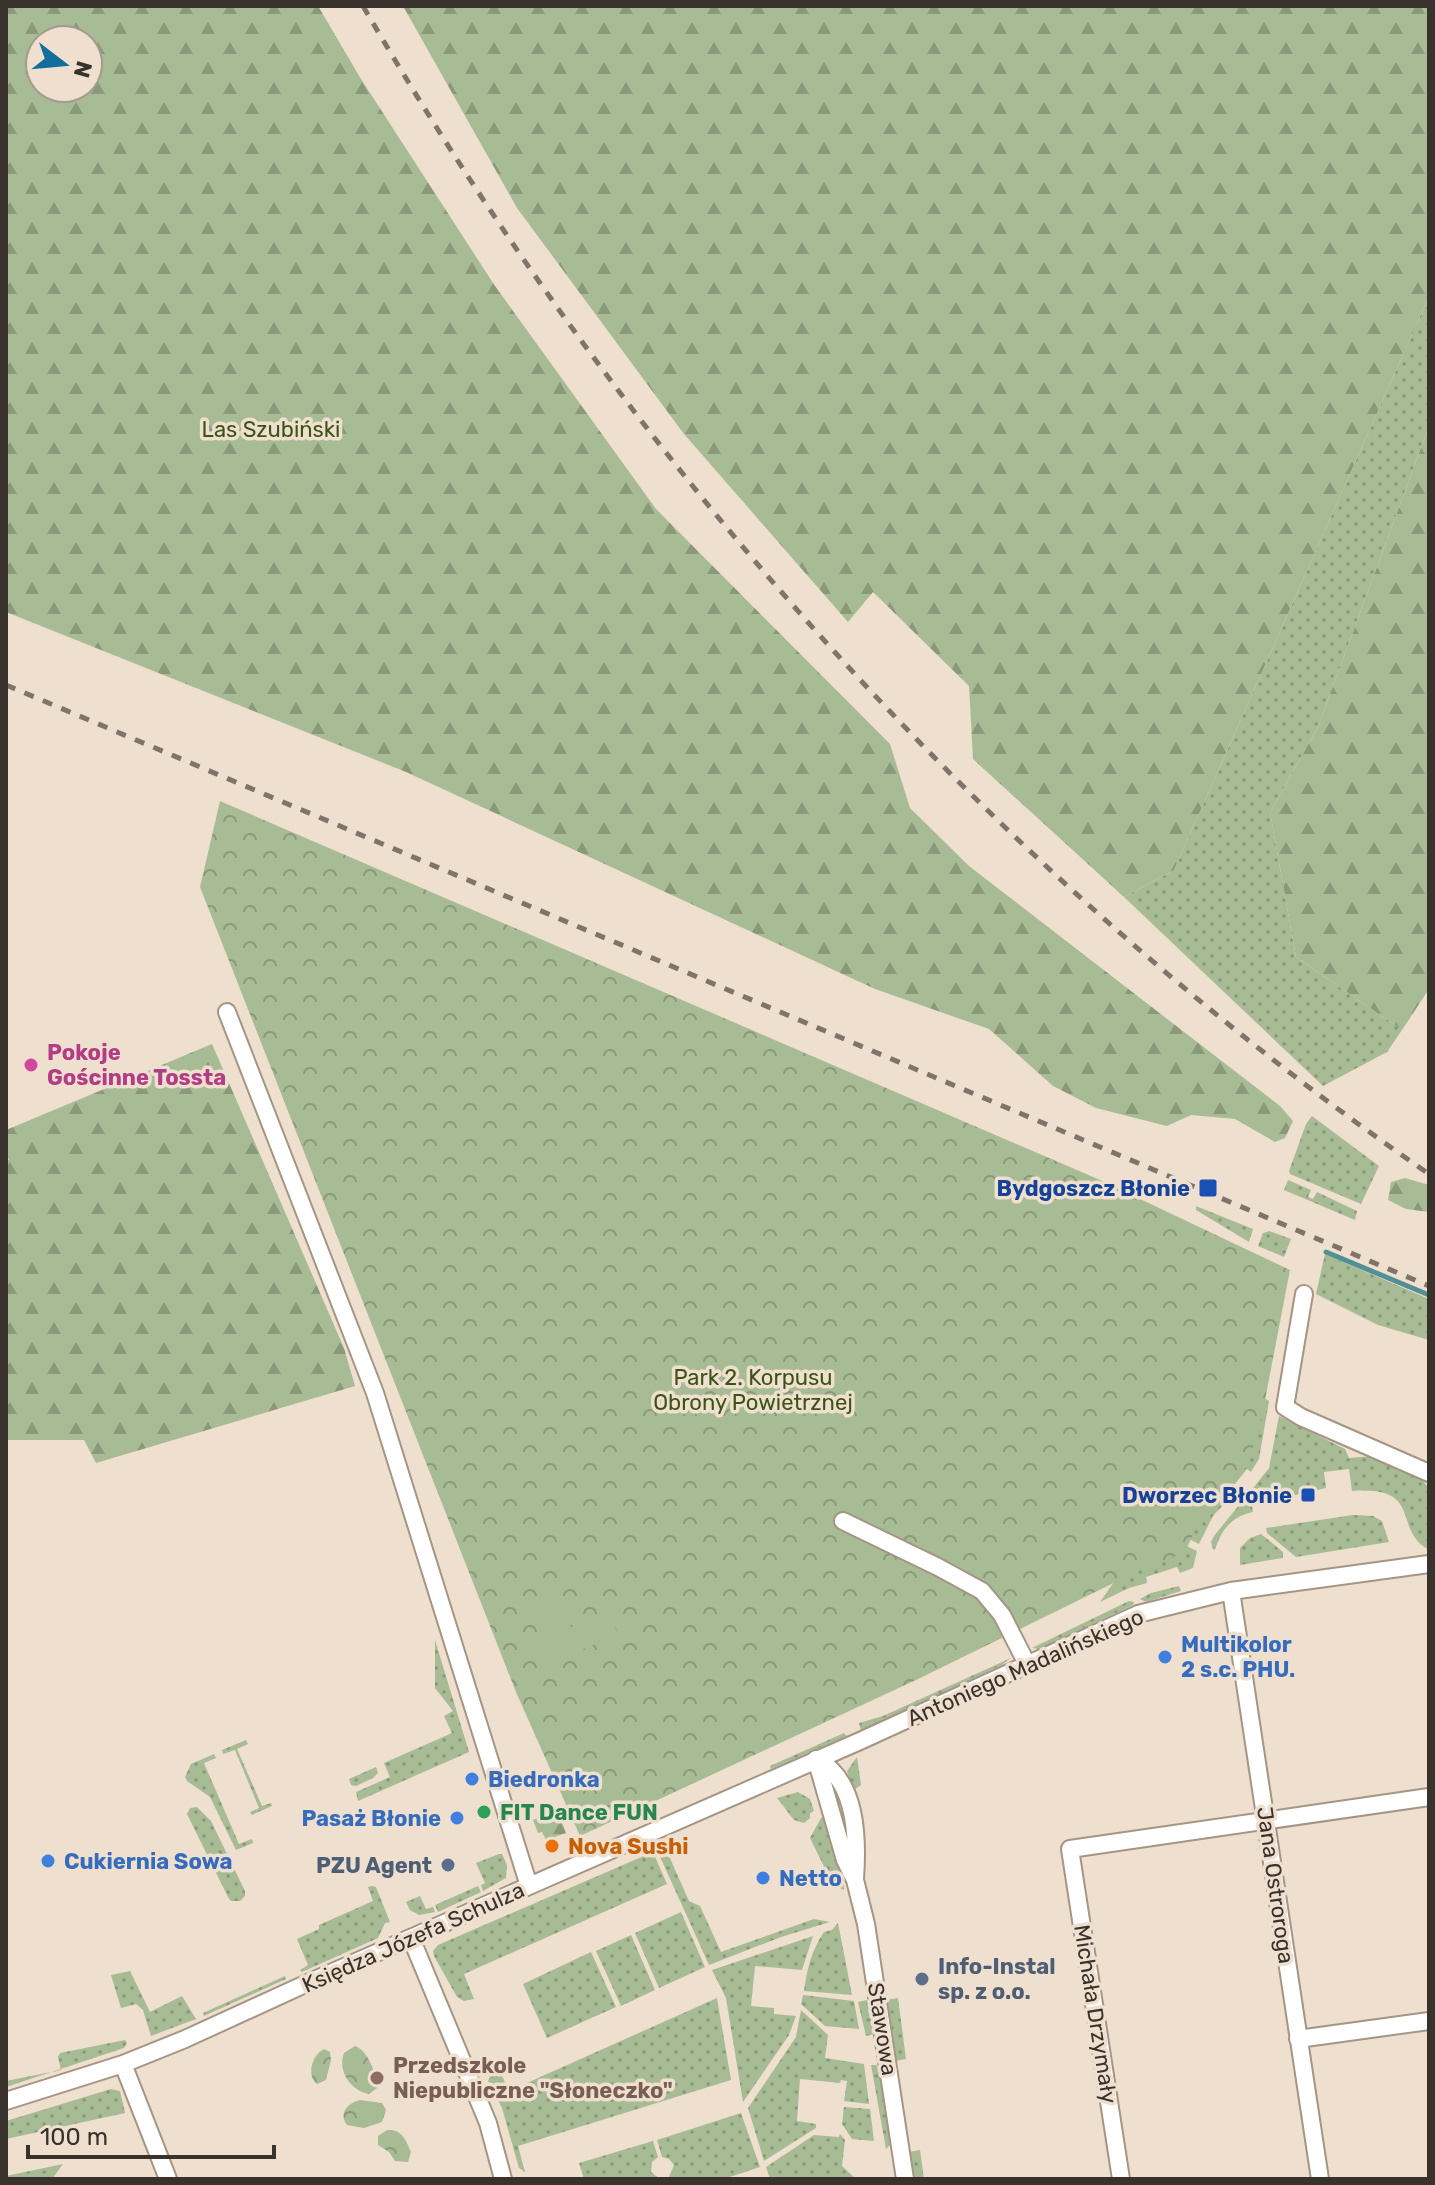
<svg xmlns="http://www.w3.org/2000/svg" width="1435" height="2185" font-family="Rubik,sans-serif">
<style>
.grass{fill:url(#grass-dots)}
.forest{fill:url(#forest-firs);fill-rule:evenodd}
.park{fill:url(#park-crowns)}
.pitch{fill:#a7bc94}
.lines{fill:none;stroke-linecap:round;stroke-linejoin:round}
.stream{stroke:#519095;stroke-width:5}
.minor-casing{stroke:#a49585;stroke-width:20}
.minor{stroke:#fff;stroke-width:16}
.rail{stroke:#7e746a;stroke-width:5;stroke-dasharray:10 10;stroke-linecap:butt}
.hotel-dot{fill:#d1479c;stroke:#efdfce;stroke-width:3}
.transit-dot{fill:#1a4fb4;stroke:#efdfce;stroke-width:3}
.shop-dot{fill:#3f7fe0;stroke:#efdfce;stroke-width:3}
.leisure-dot{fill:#2e9e5b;stroke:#efdfce;stroke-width:3}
.food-dot{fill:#e8710a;stroke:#efdfce;stroke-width:3}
.service-dot{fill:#5c6f8a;stroke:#efdfce;stroke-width:3}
.education-dot{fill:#8d6e63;stroke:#efdfce;stroke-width:3}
.labels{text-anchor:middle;stroke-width:7;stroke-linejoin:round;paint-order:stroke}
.park-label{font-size:22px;fill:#395414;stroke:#efdfce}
.hotel-label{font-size:22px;font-weight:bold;fill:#b23c85;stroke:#efdfce;text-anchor:start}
.transit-label{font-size:22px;font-weight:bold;fill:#164399;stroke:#efdfce;text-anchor:end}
.shop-label{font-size:22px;font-weight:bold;fill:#366cbe;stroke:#efdfce;text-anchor:start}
.street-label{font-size:22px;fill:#39322c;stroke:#efdfce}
.leisure-label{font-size:22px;font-weight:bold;fill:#27864d;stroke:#efdfce;text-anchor:start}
.food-label{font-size:22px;font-weight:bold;fill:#c56008;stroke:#efdfce;text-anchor:start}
.service-label{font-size:22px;font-weight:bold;fill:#4e5e75;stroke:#efdfce;text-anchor:end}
.education-label{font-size:22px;font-weight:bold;fill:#785e54;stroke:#efdfce;text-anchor:start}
</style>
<defs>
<pattern id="grass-dots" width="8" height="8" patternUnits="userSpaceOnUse" patternTransform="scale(2)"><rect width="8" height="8" fill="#a7bc94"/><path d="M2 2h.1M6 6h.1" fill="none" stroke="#899979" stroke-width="1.8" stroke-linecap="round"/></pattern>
<pattern id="forest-firs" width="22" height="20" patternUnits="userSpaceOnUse" patternTransform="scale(2)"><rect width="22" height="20" fill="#a7bc94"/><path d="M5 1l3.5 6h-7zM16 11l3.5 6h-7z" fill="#899979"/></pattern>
<pattern id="park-crowns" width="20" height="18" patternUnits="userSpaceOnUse" patternTransform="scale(2)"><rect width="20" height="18" fill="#a7bc94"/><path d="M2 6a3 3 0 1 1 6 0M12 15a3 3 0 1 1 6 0" fill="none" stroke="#899979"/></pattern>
</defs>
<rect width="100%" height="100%" fill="#efdfce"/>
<path class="grass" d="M 1429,296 L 1429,426 L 1318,727 L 1270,812 L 1296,957 L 1402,1030 L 1387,1052 L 1323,1086 L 1124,897 L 1174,870 Z
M 1312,1116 L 1379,1166 L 1361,1204 L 1290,1174 L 1289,1171 L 1306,1124 Z
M 1288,1180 L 1311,1190 L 1308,1197 L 1313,1199 L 1317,1192 L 1357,1211 L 1355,1220 L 1284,1190 Z
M 1196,1206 L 1253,1229 L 1249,1242 L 1196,1210 Z
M 1269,1231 L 1291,1239 L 1284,1257 L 1258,1246 L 1263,1233 Z
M 1325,1254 L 1429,1299 L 1429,1340 L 1378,1325 L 1316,1294 Z
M 1252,1390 L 1269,1401 L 1259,1459 L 1251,1472 L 1247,1469 L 1222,1500 L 1225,1503 L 1213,1516 L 1199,1544 L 1158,1523 Z
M 1279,1416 L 1345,1449 L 1349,1458 L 1374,1456 L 1421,1478 L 1429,1489 L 1429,1550 C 1391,1529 1425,1486 1352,1491 L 1349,1469 L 1324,1472 L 1326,1488 L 1261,1503 L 1250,1492 L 1269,1468 Z
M 1244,1499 L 1252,1506 L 1253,1512 C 1232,1516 1221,1530 1215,1550 L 1213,1549 L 1211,1542 L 1214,1536 Z
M 1353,1515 L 1373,1516 L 1382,1521 L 1389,1542 L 1296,1557 L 1267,1533 L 1266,1528 Z
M 1151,1529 L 1197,1551 L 1193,1568 L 1180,1573 L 1177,1567 L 1146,1577 L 1147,1583 L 1129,1588 L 1100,1602 Z
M 1261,1534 L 1283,1552 L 1283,1558 L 1240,1565 L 1240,1548 L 1250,1538 Z
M 1179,1586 L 1181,1591 L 1146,1602 L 1140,1599 L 1151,1593 Z
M 1129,1601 L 1134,1602 L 1133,1605 L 1039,1649 L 1032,1648 Z
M 435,1640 L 469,1752 L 358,1801 L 356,1792 L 390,1777 L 384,1763 L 452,1733 L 444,1716 L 453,1711 L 435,1688 Z
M 1011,1658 L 1002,1665 L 861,1731 L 859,1723 L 883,1716 Z
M 844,1733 L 847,1736 L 771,1769 L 770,1766 Z
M 246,1740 L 248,1744 L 237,1749 L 262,1806 L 271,1803 L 272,1806 L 252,1815 L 250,1812 L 259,1808 L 235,1750 L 223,1754 L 222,1750 Z
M 214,1754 L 216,1758 L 204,1763 L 239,1844 L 252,1839 L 253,1843 L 236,1850 L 210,1797 L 187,1781 L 185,1777 L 191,1764 Z
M 857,1757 L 861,1785 L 852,1791 L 847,1771 Z
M 376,1767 L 378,1773 L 373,1778 L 356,1786 L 351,1785 L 349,1779 Z
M 798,1792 L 810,1799 L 814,1811 L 810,1813 L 810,1818 L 804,1823 L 794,1820 L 777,1798 Z
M 197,1807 L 211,1821 L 245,1891 L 245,1896 L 240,1901 L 231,1901 L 228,1897 L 187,1814 L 190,1808 Z
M 826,1816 L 844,1887 L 844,1890 L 833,1885 L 810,1838 L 821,1818 Z
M 672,1842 L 669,1856 L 689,1901 L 700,1906 L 721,1952 L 814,1919 L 830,1922 L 781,1937 L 709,1965 L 657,1850 Z
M 653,1852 L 667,1884 L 464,1974 L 474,1999 L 464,2001 L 457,1997 L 434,1956 L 433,1951 L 438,1945 Z
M 499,1854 L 502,1854 L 507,1865 L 506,1878 L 483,1891 L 481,1885 L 485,1883 L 476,1863 Z
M 372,1886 L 376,1887 L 390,1922 L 385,1923 L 378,1938 L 302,1972 L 300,1970 L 308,1965 L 297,1939 L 319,1929 L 319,1925 L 373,1901 L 368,1887 Z
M 478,1886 L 481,1892 L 438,1912 L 435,1905 Z
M 420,1896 L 426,1909 L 433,1907 L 435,1912 L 419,1915 L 410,1910 L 406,1902 Z
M 681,1912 L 705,1967 L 659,1988 L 635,1933 Z
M 838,1923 L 852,1995 L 804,1991 C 807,1969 811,1951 824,1932 L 832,1930 Z
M 631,1935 L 655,1990 L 621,2006 L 596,1951 Z
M 813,1936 L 802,1970 L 755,1966 L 751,2006 L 774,2008 L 774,2014 L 796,2016 L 789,2035 L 743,2102 L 726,1998 L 712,1970 Z
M 591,1952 L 616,2007 L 547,2038 L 523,1984 Z
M 130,1971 L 150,2012 L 182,1996 L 196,2019 L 151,2036 L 143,2010 L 136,2004 L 121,2008 L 111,1975 Z
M 285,1976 L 286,1979 L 204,2016 L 203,2013 Z
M 803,1995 L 854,2001 L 859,2029 L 825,2026 L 801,2004 Z
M 717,1998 L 731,2080 L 518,2146 L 525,2172 L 519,2168 L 502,2108 L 488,2081 L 492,2071 L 498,2067 L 509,2091 Z
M 898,1998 L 906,2059 L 895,2061 L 886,2000 Z
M 867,2000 L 875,2031 L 874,2034 L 866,2036 L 858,2002 Z
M 801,2010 L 828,2035 L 825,2058 L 864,2064 L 869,2104 L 844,2101 L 847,2081 L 841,2080 L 840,2083 L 800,2079 L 797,2121 L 816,2124 L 816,2128 L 764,2161 L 748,2108 L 796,2037 Z
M 125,2040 L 127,2043 L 124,2048 L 6,2087 L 6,2081 L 61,2070 L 58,2057 L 60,2053 Z
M 871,2065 L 876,2065 L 881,2072 L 892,2143 L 886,2149 Z
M 111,2089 L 120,2091 L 125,2113 L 6,2139 L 6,2121 Z
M 844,2107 L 870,2109 L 874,2141 L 852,2139 L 842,2124 Z
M 741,2113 L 760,2167 L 724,2179 L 668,2179 L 674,2165 L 669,2159 L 662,2157 L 657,2140 Z
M 840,2134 L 845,2140 L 842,2166 L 856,2179 L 770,2179 L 766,2167 L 814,2135 L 839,2137 Z
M 653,2141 L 658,2157 L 652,2162 L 651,2172 L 660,2179 L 584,2179 L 579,2163 Z
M 920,2150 L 924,2179 L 913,2179 L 909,2152 Z
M 63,2164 L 52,2179 L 6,2179 L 6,2176 Z"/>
<path class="forest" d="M 6,6 L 318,6 L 361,79 L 495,286 L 656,509 L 890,744 L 910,808 L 969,866 L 1280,1106 L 1293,1121 L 1285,1138 L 1275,1142 L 1235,1119 L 1191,1115 L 1167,1126 L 1096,1108 L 1053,1086 L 989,1029 L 875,989 L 406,772 L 6,612 ZM 40,40 L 88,40 L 88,88 L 40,88 Z
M 403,6 L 1429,6 L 1429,296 L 1174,870 L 1124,897 L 973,759 L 969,686 L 873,592 L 848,622 L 684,434 L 517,208 Z
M 1429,426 L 1429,989 L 1402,1030 L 1296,957 L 1270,812 L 1318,727 Z
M 212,1044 L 344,1348 L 355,1386 L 96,1463 L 84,1440 L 6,1440 L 6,1162 L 9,1160 L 6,1153 L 6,1130 Z
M 1405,1178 L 1429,1185 L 1429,1212 L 1406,1209 L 1388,1200 L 1391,1182 Z
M 558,1811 L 566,1833 L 546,1840 L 542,1832 L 538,1833 L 533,1820 Z"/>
<path class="park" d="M 220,801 L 1100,1180 L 1290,1270 L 1260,1426 L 1247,1466 L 1201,1517 L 1185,1552 L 1136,1572 L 916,1680 L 580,1836 L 516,1692 L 200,887 Z
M 355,2046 C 368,2050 377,2075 377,2088 L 369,2094 C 351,2091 337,2071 344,2053 Z
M 324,2049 L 330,2052 L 331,2060 L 326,2080 L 317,2084 C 306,2075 312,2055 324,2049 Z
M 360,2100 L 382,2103 L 386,2110 L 382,2122 L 364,2128 L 347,2125 C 338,2113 348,2103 360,2100 Z
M 387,2130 C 402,2129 406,2140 411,2152 L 408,2162 L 395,2161 L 389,2152 L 378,2145 L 378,2136 Z"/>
<path class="pitch" d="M 555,1591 L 571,1627 L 608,1611 L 618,1634 L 541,1668 L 541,1597 Z"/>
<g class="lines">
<path class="stream" d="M 1326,1252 L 1429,1295"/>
<defs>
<path id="minor" d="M 227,1012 L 375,1393 L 529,1886
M 1304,1294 L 1285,1407 L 1301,1417 L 1429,1473
M 843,1521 L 938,1567 L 982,1591 L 1002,1615 L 1027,1664
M 1231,1591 L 1320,2179
M 816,1759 L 845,1860 L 855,1880 L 866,1924 L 905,2179
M 816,1759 C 857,1779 858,1838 855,1879
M 411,1938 L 488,2123 L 503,2179
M 1298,2039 L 1429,2021
M 123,2064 L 168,2179
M 6,2101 L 123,2064 L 185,2039 L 303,1985 L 860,1741 L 1138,1614 L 1231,1591 L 1429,1564
M 1121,2179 L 1070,1849 L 1429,1797"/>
</defs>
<use href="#minor" class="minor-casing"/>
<use href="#minor" class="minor"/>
<path class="rail" d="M 363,6 C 629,464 992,873 1429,1174
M 6,685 L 1429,1286"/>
</g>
<circle class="hotel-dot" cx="31" cy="1065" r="8"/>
<g class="transit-dot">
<rect x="1198" y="1178" width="20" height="20" rx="4"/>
<rect x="1300" y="1487" width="16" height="16" rx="4"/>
</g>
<g class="shop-dot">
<circle cx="1165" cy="1657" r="8"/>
<circle cx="472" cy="1779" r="8"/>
<circle cx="457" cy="1818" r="8"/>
<circle cx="48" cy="1861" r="8"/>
<circle cx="763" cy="1878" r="8"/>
</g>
<circle class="leisure-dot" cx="484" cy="1812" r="8"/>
<circle class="food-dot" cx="552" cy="1846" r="8"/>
<g class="service-dot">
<circle cx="448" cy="1865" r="8"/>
<circle cx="922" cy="1979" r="8"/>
</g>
<circle class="education-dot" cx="377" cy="2078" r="8"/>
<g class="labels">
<g class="park-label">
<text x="271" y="437">Las Szubiński</text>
<text x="753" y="1385">Park 2. Korpusu<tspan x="753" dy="25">Obrony Powietrznej</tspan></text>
</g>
<g class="hotel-label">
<text x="47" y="1060">Pokoje<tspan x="47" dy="25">Gościnne Tossta</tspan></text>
</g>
<g class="transit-label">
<text x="1190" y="1196">Bydgoszcz Błonie</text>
<text x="1292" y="1503">Dworzec Błonie</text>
</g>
<g class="shop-label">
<text x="1181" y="1652">Multikolor<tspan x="1181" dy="25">2 s.c. PHU.</tspan></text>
<text x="488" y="1787">Biedronka</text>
<text x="441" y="1826" text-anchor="end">Pasaż Błonie</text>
<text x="64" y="1869">Cukiernia Sowa</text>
<text x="779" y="1886">Netto</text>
</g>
<g class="street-label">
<text transform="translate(1025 1667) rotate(-24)" y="8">Antoniego Madalińskiego</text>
<text transform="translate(1276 1885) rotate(82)" y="8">Jana Ostroroga</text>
<text transform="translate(413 1937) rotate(-24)" y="8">Księdza Józefa Schulza</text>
<text transform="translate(1096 2014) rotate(81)" y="8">Michała Drzymały</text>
<text transform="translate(883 2029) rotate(81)" y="8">Stawowa</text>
</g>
<g class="leisure-label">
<text x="500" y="1820">FIT Dance FUN</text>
</g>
<g class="food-label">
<text x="568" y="1854">Nova Sushi</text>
</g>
<g class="service-label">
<text x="432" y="1873">PZU Agent</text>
<text x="938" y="1974" text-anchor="start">Info-Instal<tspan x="938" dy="25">sp. z o.o.</tspan></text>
</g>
<g class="education-label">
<text x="393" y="2073">Przedszkole<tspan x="393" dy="25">Niepubliczne "Słoneczko"</tspan></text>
</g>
</g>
<rect width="1435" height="2185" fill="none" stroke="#39322c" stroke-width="16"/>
<g transform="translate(64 64) rotate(106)"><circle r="38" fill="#efdfce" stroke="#a69a8d" stroke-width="2"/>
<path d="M0-6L14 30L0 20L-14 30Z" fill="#136e9d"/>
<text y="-12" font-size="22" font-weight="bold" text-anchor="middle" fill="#39322c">N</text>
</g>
<path d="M28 2145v12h246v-12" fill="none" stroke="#39322c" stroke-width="4"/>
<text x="40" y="2145" font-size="24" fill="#39322c" stroke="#efdfce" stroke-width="6" paint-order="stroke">100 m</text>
</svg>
